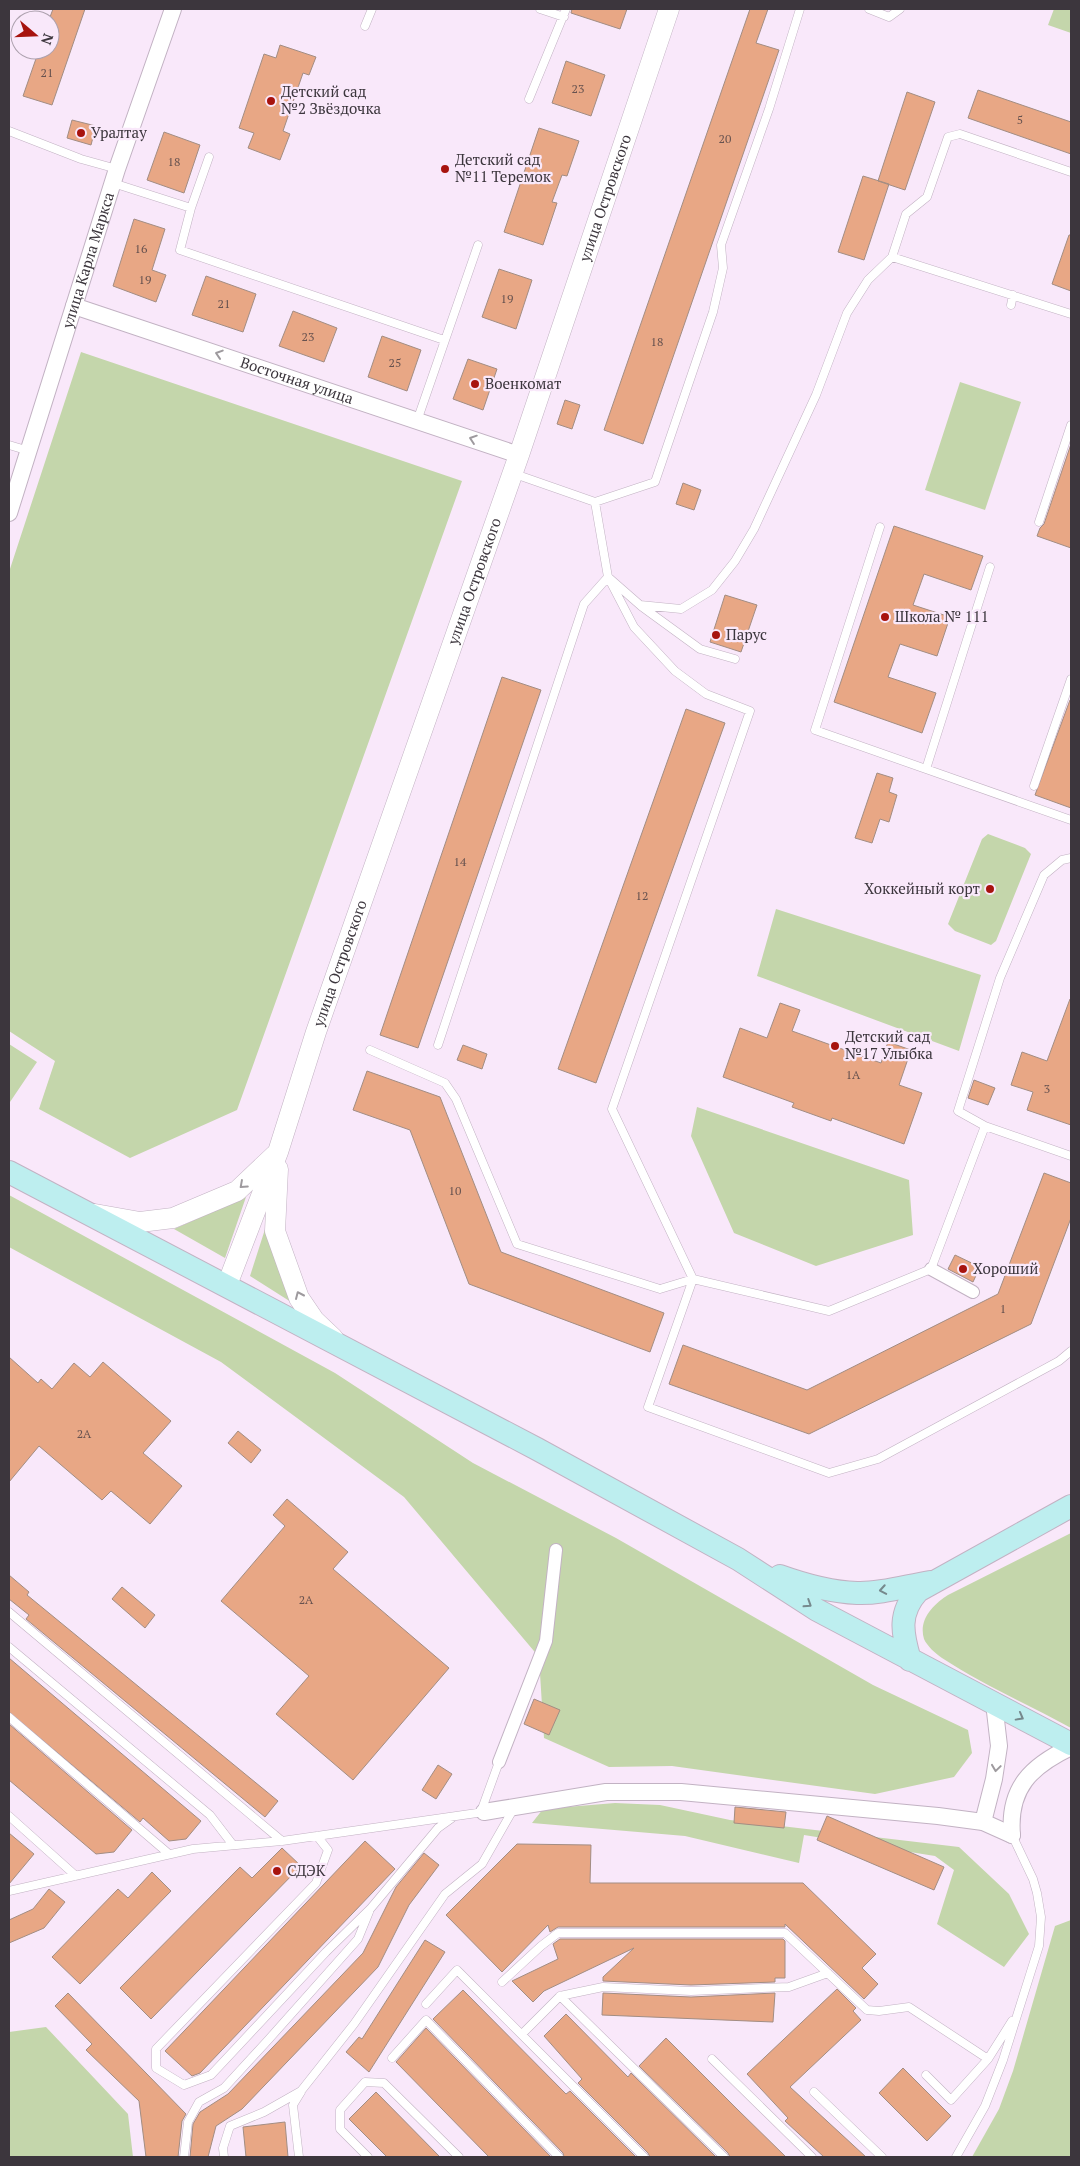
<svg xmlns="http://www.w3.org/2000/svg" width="1080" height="2166" font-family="'PT Serif',serif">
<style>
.green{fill:#c4d6ab}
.building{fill:#e8a785;stroke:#a28d83}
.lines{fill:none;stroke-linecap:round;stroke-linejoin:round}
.service-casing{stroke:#c2b2c3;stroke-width:9}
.pedestrian-casing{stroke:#c2b2c3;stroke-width:14}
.minor-casing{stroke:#c2b2c3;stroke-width:18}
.tertiary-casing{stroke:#c2b2c3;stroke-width:21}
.secondary-casing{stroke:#c2b2c3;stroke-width:24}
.service{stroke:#fff;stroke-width:8}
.pedestrian{stroke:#fff;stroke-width:12}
.minor{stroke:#fff;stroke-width:16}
.tertiary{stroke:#fff;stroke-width:20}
.secondary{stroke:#bdeeef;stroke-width:22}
.oneway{stroke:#9e9a9e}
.oneway2{stroke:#76898d}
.poi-dot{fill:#a7130e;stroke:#f9e8fa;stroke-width:2}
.labels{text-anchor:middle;stroke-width:4.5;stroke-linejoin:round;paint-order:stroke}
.number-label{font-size:12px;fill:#67524f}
.poi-label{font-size:15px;fill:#3c363d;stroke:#f9e8fa;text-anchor:start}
.street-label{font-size:15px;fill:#3c363d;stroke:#f9e8fa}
</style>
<rect width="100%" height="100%" fill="#f9e8fa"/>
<path class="green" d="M 1054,9 L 1071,9 L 1071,33 L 1048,25 Z
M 81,352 L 462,481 L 237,1110 L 130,1158 L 39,1109 L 55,1061 L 9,1031 L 9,572 Z
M 960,382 L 1021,402 L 985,510 L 925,490 Z
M 988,834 L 1025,848 L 1031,854 L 996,941 L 991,945 L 955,931 L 948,924 L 982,839 Z
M 776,909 L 981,975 L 959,1051 L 757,976 Z
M 9,1044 L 37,1062 L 10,1102 L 9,1101 Z
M 697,1107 L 909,1180 L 913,1235 L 816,1266 L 734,1233 L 691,1136 Z
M 9,1195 L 335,1373 L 473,1463 L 616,1538 L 873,1685 L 968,1730 L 972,1753 L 954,1777 L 875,1794 L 672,1766 L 609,1767 L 544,1738 L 539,1657 L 404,1497 L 221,1362 L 9,1247 Z
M 246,1197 L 225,1258 L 174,1229 Z
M 267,1223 L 291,1302 L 250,1276 Z
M 1071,1533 L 1071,1728 C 1029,1705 983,1685 942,1658 C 936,1654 927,1646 924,1639 C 918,1619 934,1604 948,1595 Z
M 615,1803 L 660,1805 L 730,1820 L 959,1847 L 1009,1894 L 1029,1934 L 1004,1967 L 937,1924 L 954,1870 L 935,1856 L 804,1835 L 799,1863 L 685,1836 L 532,1823 L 543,1809 Z
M 1071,1920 L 1071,2157 L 972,2157 L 999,2109 L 1013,2071 L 1055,1926 Z
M 46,2027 L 128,2114 L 133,2157 L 9,2157 L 9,2032 Z"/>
<path class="building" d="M 53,9 L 85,9 L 52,105 L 23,96 L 39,50 L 50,50 L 50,17 Z
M 572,9 L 627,9 L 620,29 L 571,13 Z
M 750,9 L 768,9 L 756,43 L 779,50 L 643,444 L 604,430 Z
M 280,45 L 316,57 L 309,75 L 303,73 L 283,131 L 290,134 L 280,160 L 248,148 L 254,133 L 239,128 L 264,54 L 276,58 Z
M 566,61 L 605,75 L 591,116 L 552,103 Z
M 978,90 L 1071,122 L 1071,154 L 968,118 Z
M 907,92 L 935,102 L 905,190 L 878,181 Z
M 72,120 L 96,126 L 91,145 L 67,138 Z
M 539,128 L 579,141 L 567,176 L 562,175 L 552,202 L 557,203 L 543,245 L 504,232 Z
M 164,132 L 200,145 L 184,193 L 147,180 Z
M 863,176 L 889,184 L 864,260 L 838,252 Z
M 134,219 L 165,229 L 152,270 L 166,275 L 156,302 L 113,286 Z
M 1069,235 L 1071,235 L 1071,291 L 1052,284 Z
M 499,269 L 532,280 L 516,329 L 482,317 Z
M 206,276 L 256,294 L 243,332 L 192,315 Z
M 293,311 L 337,328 L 324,362 L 279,346 Z
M 382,336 L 421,350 L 407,391 L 368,377 Z
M 468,359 L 497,369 L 483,410 L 453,399 Z
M 565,400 L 580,405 L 572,429 L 557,424 Z
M 1071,444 L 1071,548 L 1037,536 L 1040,528 L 1044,524 Z
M 683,483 L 701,490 L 694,510 L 676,504 Z
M 894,526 L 983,556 L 971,590 L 924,574 L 913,605 L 950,617 L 937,656 L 900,644 L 888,677 L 936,693 L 922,733 L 834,702 Z
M 725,595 L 757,605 L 741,652 L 710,642 Z
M 502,677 L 541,690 L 418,1048 L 380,1035 Z
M 1070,700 L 1071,700 L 1071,808 L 1035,795 Z
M 686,709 L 725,723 L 596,1083 L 558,1069 Z
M 877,773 L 893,778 L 889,792 L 897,795 L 889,822 L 880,819 L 872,843 L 855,838 Z
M 1070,999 L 1071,1000 L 1071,1125 L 1027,1110 L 1033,1092 L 1011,1085 L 1022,1052 L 1047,1061 Z
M 780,1003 L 800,1010 L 792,1031 L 881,1063 L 888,1042 L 911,1050 L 899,1085 L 922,1093 L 904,1144 L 832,1118 L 831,1121 L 792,1107 L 794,1103 L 723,1077 L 740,1028 L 767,1038 Z
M 463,1045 L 487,1054 L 482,1069 L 457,1060 Z
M 367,1071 L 440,1097 L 501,1252 L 664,1313 L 650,1352 L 469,1284 L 410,1130 L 353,1110 Z
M 974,1080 L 995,1088 L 988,1105 L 968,1098 Z
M 1044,1173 L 1071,1183 L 1071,1218 L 1031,1324 L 809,1434 L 669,1384 L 683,1345 L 807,1390 L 998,1294 Z
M 955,1255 L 980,1267 L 973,1282 L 948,1269 Z
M 9,1357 L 38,1383 L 41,1379 L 52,1389 L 74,1363 L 90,1377 L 103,1362 L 171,1421 L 143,1453 L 182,1486 L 150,1524 L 111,1491 L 102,1500 L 39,1446 L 9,1482 Z
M 238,1431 L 261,1450 L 251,1463 L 228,1443 Z
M 287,1499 L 348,1552 L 333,1569 L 449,1668 L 353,1780 L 276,1714 L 309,1676 L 221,1601 L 285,1526 L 273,1515 Z
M 9,1575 L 29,1592 L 27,1595 L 278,1801 L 265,1817 L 26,1619 L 29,1615 L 9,1599 Z
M 122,1587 L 155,1615 L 145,1628 L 112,1599 Z
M 9,1658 L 201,1821 L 186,1839 L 169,1841 L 143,1818 L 140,1822 L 9,1712 Z
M 534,1699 L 560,1710 L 549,1735 L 524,1724 Z
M 9,1724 L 132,1830 L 114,1852 L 96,1854 L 9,1780 Z
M 438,1765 L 452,1774 L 436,1799 L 422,1790 Z
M 735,1807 L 786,1812 L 784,1828 L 734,1823 Z
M 827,1816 L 944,1867 L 934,1890 L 817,1840 Z
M 9,1833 L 34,1854 L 9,1884 Z
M 365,1841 L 395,1869 L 200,2073 L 192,2076 L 165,2051 Z
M 517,1844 L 591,1845 L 590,1883 L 803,1883 L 876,1954 L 862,1968 L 878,1984 L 864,1999 L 785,1924 L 785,1927 L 558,1927 L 550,1932 L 548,1925 L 502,1972 L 446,1915 Z
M 282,1848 L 301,1866 L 151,2019 L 120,1988 L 240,1867 L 252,1878 Z
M 424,1853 L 439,1865 L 409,1905 L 378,1967 L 242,2109 L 216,2126 L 208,2157 L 190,2157 L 193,2124 L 200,2112 L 228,2094 L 363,1953 L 396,1887 Z
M 152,1872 L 171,1891 L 80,1984 L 52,1957 L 118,1889 L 128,1898 Z
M 49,1889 L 65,1902 L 44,1928 L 9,1943 L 9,1920 L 33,1909 Z
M 560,1939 L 783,1939 L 785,1941 L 785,1978 L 775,1978 L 775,1982 L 691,1985 L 603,1981 L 603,1977 L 634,1948 L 544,1991 L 533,2002 L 512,1981 L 558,1959 L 553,1944 Z
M 425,1940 L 445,1952 L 369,2072 L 346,2052 L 359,2037 L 362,2039 Z
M 837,1989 L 856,2008 L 853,2011 L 861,2020 L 790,2087 L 866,2157 L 824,2157 L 785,2121 L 788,2118 L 747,2074 Z
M 463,1990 L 566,2094 L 570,2091 L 636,2157 L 564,2157 L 563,2153 L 433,2019 Z
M 68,1993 L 186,2114 L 182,2121 L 178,2157 L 146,2157 L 139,2101 L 86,2050 L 92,2044 L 55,2006 Z
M 603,1993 L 691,1997 L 775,1993 L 773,2022 L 602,2015 Z
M 566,2014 L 628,2077 L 631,2073 L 716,2157 L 650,2157 L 648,2153 L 578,2083 L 582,2079 L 544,2036 Z
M 426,2028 L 551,2157 L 489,2157 L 396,2062 Z
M 666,2038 L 738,2110 L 786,2157 L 730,2157 L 728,2153 L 639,2066 Z
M 903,2068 L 951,2116 L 927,2141 L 879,2093 Z
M 376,2092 L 440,2157 L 387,2157 L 349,2119 Z
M 285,2122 L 288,2157 L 246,2157 L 243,2127 Z"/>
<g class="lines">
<defs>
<path id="service" d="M 540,9 L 564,17
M 800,9 L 769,109 L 721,245 L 723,268 L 713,312 L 655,482 L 595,502 L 608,577 L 640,605 L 681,609 L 712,590 L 735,561 L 754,529 L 816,395 L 847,313 L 868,280 L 892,257
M 869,9 L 889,17 L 900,9
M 365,26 L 372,9
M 529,99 L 566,9
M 9,131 L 81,159 L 117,169
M 1071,172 L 960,134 L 948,137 L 927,197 L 906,214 L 892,257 L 1071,314
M 113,183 L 191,208 L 209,157
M 191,208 L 180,250 L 444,340
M 1011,305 L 1013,295
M 417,421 L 478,245
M 9,445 L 29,451
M 512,473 L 595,502
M 1039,522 L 1071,425
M 880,527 L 815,730 L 1071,820
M 641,606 L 700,649 L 735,659
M 926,769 L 990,567
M 1034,786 L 1071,679
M 438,1045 L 584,604 L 608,577 L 634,627 L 675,671 L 706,694 L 750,711 L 612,1109 L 693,1279 L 829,1311 L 931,1269 L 985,1126 L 1071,1156
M 370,1050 L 445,1083 L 456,1099 L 517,1244 L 660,1289 L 693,1279
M 985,1126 L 958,1111 L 1000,978 L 1044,875 L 1062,860 L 1071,858
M 693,1279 L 648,1407 L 829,1473 L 878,1459 L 1059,1361 L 1071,1351
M 9,1612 L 282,1841
M 9,1647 L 210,1815 L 233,1845
M 9,1717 L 169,1854
M 9,1816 L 76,1876
M 317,1836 L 328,1850 L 316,1883 L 156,2049 L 156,2068 L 184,2085 L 211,2075 L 326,1952 L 371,1908 L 438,1828 L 452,1818
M 9,1891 L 193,1849 L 282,1841 L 484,1812 L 483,1806 L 499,1762
M 502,1982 L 541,1946 L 558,1933 L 785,1933 L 867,2010 L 879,2011 L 909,2007 L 988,2059
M 560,1996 L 603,1987 L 691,1991 L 789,1987 L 828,1973
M 426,2004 L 457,1970 L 644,2157
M 522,2034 L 560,1996 L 724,2157
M 392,2058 L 426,2020 L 559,2157
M 712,2059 L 812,2157
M 926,2075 L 951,2100 L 988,2059 L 1012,2021
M 814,2092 L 882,2157
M 184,2157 L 188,2122 L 199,2102 L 224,2088 L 269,2039 L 358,1939 L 369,1912
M 224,2157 L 223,2148 L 230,2126 L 264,2112 L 301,2091 L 354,2024 L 445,1894 L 482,1864 L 514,1808
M 299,2157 L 293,2105 L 301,2092
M 368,2157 L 340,2129 L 340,2110 L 365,2082 L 384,2083 L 459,2157
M 956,2157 L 985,2106 L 1003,2060 L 1039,1946 L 1041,1917 L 1037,1893 L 1033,1879 L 1012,1835"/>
<path id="pedestrian" d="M 931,1269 L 973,1292
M 499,1762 L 546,1641 L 556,1550"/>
<g id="minor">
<path id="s1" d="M 74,306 L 519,455"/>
<path id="s2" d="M 9,513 L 117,169 L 173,9"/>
<path d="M 484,1812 L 606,1792 L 681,1792 L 938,1816 L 983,1822 L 1012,1835"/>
<path d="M 983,1822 L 994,1779 L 999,1746 L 994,1703"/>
<path d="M 1012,1835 C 1008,1788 1031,1766 1071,1747"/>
</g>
<g id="tertiary">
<path d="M 278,1169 L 275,1231 L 299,1298 L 314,1320 L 333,1338"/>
<path d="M 95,1214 L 140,1222 L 173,1218 L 237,1191 L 275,1155"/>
<path id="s3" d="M 227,1285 L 278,1152 L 316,1032 L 519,455 L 669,9"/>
</g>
<path id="secondary" d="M 9,1172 L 537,1449 L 738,1559 L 817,1610 L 1071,1744
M 780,1576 C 805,1585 831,1592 857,1593 C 881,1594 906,1586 930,1582
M 910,1660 C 902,1633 898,1613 918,1591 L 1071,1506"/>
</defs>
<use href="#service" class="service-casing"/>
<use href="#pedestrian" class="pedestrian-casing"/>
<use href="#minor" class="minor-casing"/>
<use href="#tertiary" class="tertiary-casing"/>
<use href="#secondary" class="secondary-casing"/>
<use href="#service" class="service"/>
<use href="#pedestrian" class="pedestrian"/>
<use href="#minor" class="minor"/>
<use href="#tertiary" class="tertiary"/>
<use href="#secondary" class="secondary"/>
</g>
<defs><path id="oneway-chevron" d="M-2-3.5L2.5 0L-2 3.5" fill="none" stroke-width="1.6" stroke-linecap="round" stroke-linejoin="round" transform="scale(1.25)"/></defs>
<g class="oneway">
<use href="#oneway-chevron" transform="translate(219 354) rotate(-162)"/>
<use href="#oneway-chevron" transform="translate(473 439) rotate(-161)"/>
<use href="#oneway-chevron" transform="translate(243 1185) rotate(138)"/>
<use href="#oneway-chevron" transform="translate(299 1295) rotate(-114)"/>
<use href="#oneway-chevron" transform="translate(996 1768) rotate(98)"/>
</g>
<g class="oneway2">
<use href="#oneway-chevron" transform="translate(883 1590) rotate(170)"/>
<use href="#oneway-chevron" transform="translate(808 1604) rotate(33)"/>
<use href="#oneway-chevron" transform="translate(1020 1717) rotate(29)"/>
</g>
<g class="poi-dot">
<circle cx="271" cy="101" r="5"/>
<circle cx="81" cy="133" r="5"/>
<circle cx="445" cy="169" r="5"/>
<circle cx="475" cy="384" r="5"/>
<circle cx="885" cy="617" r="5"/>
<circle cx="716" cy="635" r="5"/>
<circle cx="990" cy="889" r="5"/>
<circle cx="835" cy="1046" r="5"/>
<circle cx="963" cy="1269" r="5"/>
<circle cx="277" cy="1871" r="5"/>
</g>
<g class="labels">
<g class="number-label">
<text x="47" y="77">21</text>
<text x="578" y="93">23</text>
<text x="1020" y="124">5</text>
<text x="725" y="143">20</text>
<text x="174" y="166">18</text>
<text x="141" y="253">16</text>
<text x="145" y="284">19</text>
<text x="507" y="303">19</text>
<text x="224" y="308">21</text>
<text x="308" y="341">23</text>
<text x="657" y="346">18</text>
<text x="395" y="367">25</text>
<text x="460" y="866">14</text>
<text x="642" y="900">12</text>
<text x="853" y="1079">1А</text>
<text x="1047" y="1093">3</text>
<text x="455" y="1195">10</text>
<text x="1003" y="1313">1</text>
<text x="84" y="1438">2А</text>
<text x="306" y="1604">2А</text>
</g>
<g class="poi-label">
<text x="281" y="97">Детский сад<tspan x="281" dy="17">№2 Звёздочка</tspan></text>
<text x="91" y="138">Уралтау</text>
<text x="455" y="165">Детский сад<tspan x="455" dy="17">№11 Теремок</tspan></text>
<text x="485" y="389">Военкомат</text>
<text x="895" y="622">Школа № 111</text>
<text x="726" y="640">Парус</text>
<text x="980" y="894" text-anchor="end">Хоккейный корт</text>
<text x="845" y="1042">Детский сад<tspan x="845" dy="17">№17 Улыбка</tspan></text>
<text x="973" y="1274">Хороший</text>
<text x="287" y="1876">СДЭК</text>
</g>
<g class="street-label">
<text dy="5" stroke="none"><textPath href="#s3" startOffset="1151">улица Островского</textPath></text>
<text dy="5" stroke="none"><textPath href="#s2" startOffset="265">улица Карла Маркса</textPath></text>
<text dy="5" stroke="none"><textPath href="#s1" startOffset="235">Восточная улица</textPath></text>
<text dy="5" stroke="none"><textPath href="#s3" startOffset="746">улица Островского</textPath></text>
<text dy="5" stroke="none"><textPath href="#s3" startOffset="341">улица Островского</textPath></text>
</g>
</g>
<rect width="1080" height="2166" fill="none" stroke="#3c363d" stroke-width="20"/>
<g transform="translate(35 35) rotate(109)"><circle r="24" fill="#f9e8fa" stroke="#ada1ae"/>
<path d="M0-4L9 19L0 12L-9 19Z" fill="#a7130e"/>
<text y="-8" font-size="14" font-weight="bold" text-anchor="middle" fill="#3c363d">N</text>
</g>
</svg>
